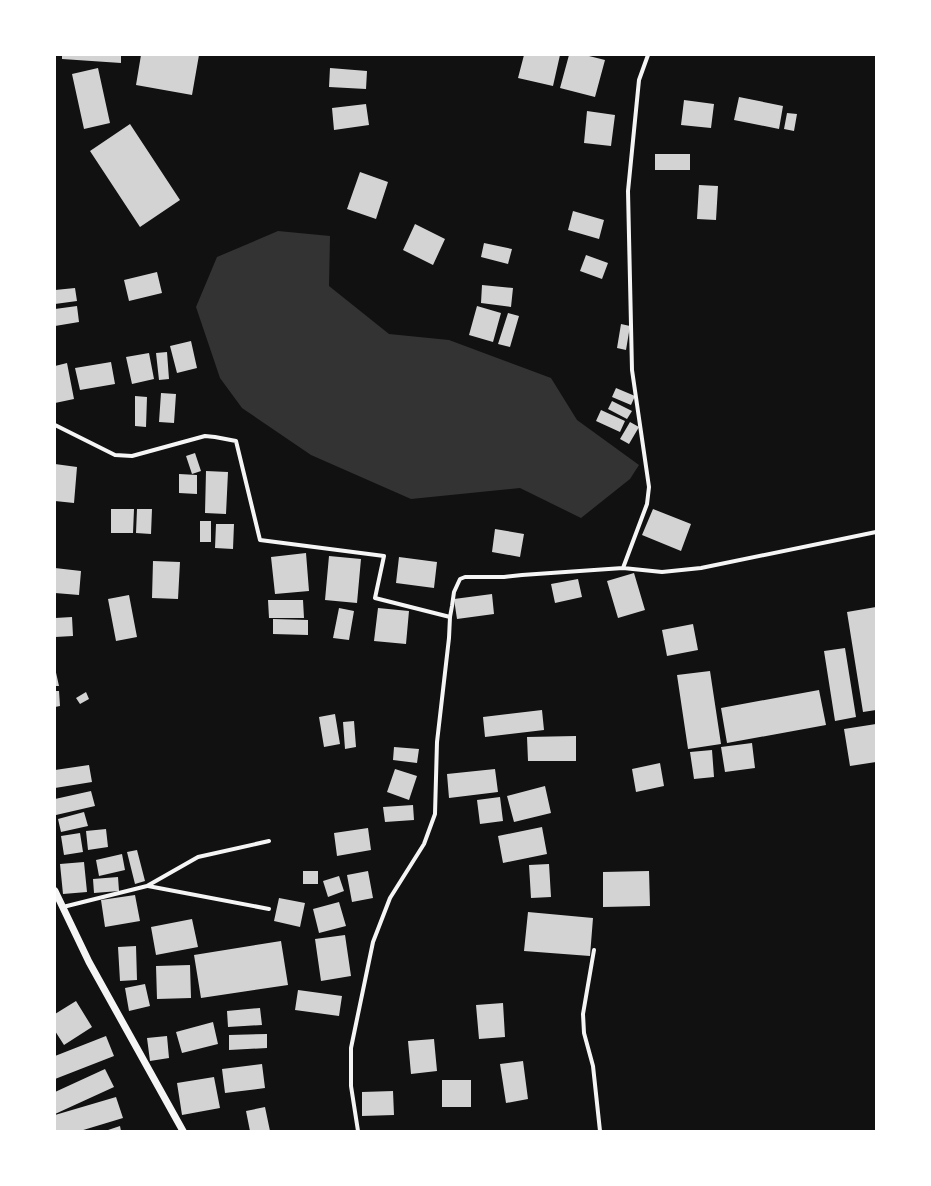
<svg xmlns="http://www.w3.org/2000/svg" width="931" height="1186" font-family="'DejaVu Sans',sans-serif">
<style>
.water{fill:#333}
.building{fill:#d3d3d3}
.lines{fill:none;stroke-linecap:round;stroke-linejoin:round}
.minor{stroke:#f5f5f5;stroke-width:4}
.tertiary{stroke:#f5f5f5;stroke-width:7}
</style>
<rect width="100%" height="100%" fill="#111"/>
<path class="water" d="M 278,231 L 330,236 L 329,286 L 389,334 L 449,340 L 551,378 L 577,420 L 639,465 L 630,479 L 581,518 L 520,488 L 411,499 L 311,455 L 242,408 L 220,378 L 196,307 L 217,257 Z"/>
<path class="building" d="M 62,55 L 121,55 L 121,63 L 62,59 Z
M 141,55 L 199,55 L 192,95 L 136,85 Z
M 524,55 L 560,55 L 553,86 L 518,78 Z
M 569,55 L 585,55 L 605,60 L 595,97 L 560,88 Z
M 98,68 L 110,123 L 84,129 L 72,74 Z
M 330,68 L 367,71 L 366,89 L 329,87 Z
M 739,97 L 783,106 L 779,129 L 734,120 Z
M 684,100 L 714,104 L 711,128 L 681,125 Z
M 366,104 L 369,125 L 334,130 L 332,108 Z
M 587,111 L 615,115 L 611,146 L 584,143 Z
M 787,113 L 797,114 L 794,131 L 784,129 Z
M 130,124 L 180,200 L 140,227 L 90,151 Z
M 655,154 L 690,154 L 690,170 L 655,170 Z
M 360,172 L 388,182 L 376,219 L 347,209 Z
M 699,185 L 718,186 L 716,220 L 697,219 Z
M 573,211 L 604,220 L 599,239 L 568,230 Z
M 415,224 L 445,239 L 433,265 L 403,250 Z
M 484,243 L 512,249 L 508,264 L 481,257 Z
M 586,255 L 608,263 L 602,279 L 580,271 Z
M 157,272 L 162,293 L 129,301 L 124,280 Z
M 482,285 L 513,288 L 511,307 L 481,303 Z
M 75,288 L 77,301 L 55,304 L 55,290 Z
M 77,306 L 79,322 L 55,326 L 55,309 Z
M 477,306 L 501,313 L 493,342 L 469,335 Z
M 508,313 L 519,316 L 510,347 L 498,344 Z
M 621,324 L 630,326 L 626,350 L 617,348 Z
M 191,341 L 197,368 L 177,373 L 170,346 Z
M 167,352 L 169,379 L 159,380 L 156,353 Z
M 149,353 L 154,379 L 132,384 L 126,357 Z
M 111,362 L 115,384 L 80,390 L 75,368 Z
M 67,363 L 74,399 L 55,403 L 55,366 Z
M 616,388 L 635,396 L 631,405 L 612,397 Z
M 161,393 L 176,394 L 174,423 L 159,422 Z
M 135,396 L 147,397 L 146,427 L 135,426 Z
M 612,401 L 632,411 L 627,419 L 608,409 Z
M 601,410 L 625,421 L 620,432 L 596,421 Z
M 630,422 L 639,427 L 629,444 L 620,439 Z
M 195,453 L 201,471 L 192,474 L 186,456 Z
M 55,464 L 77,467 L 74,503 L 55,501 Z
M 206,471 L 228,472 L 226,514 L 205,513 Z
M 179,474 L 197,475 L 197,494 L 179,493 Z
M 111,509 L 134,509 L 133,533 L 111,533 Z
M 137,509 L 152,509 L 151,534 L 136,533 Z
M 653,509 L 691,524 L 681,551 L 642,535 Z
M 200,521 L 211,521 L 211,542 L 200,542 Z
M 216,524 L 234,524 L 233,549 L 215,548 Z
M 495,529 L 524,534 L 520,557 L 492,552 Z
M 306,553 L 309,591 L 275,594 L 271,557 Z
M 329,556 L 361,559 L 357,603 L 325,600 Z
M 399,557 L 437,562 L 434,588 L 396,583 Z
M 153,561 L 180,562 L 178,599 L 152,598 Z
M 55,568 L 81,571 L 79,595 L 55,593 Z
M 634,573 L 645,610 L 618,618 L 607,581 Z
M 578,579 L 582,597 L 555,603 L 551,584 Z
M 492,594 L 494,614 L 457,619 L 454,599 Z
M 129,595 L 137,637 L 116,641 L 108,599 Z
M 268,600 L 303,600 L 304,618 L 269,618 Z
M 876,607 L 876,710 L 863,712 L 847,612 Z
M 339,608 L 354,611 L 349,640 L 333,638 Z
M 378,608 L 409,611 L 406,644 L 374,641 Z
M 72,617 L 73,636 L 55,637 L 55,618 Z
M 273,619 L 308,620 L 308,635 L 273,634 Z
M 693,624 L 698,650 L 667,656 L 662,630 Z
M 845,648 L 856,717 L 835,721 L 824,651 Z
M 55,668 L 59,686 L 55,686 Z
M 710,671 L 721,744 L 688,749 L 677,675 Z
M 819,690 L 826,725 L 727,743 L 721,708 Z
M 55,691 L 59,691 L 60,706 L 55,707 Z
M 86,692 L 89,699 L 80,704 L 76,698 Z
M 542,710 L 544,730 L 485,737 L 483,717 Z
M 335,714 L 340,744 L 324,747 L 319,717 Z
M 354,721 L 356,747 L 345,749 L 343,722 Z
M 876,724 L 876,762 L 850,766 L 844,729 Z
M 576,736 L 576,761 L 528,761 L 527,737 Z
M 752,743 L 755,768 L 725,772 L 721,747 Z
M 394,747 L 419,749 L 417,763 L 393,760 Z
M 712,750 L 714,777 L 694,779 L 690,752 Z
M 660,763 L 664,786 L 636,792 L 632,769 Z
M 89,765 L 92,782 L 55,788 L 55,770 Z
M 395,769 L 417,776 L 409,800 L 387,792 Z
M 495,769 L 498,792 L 449,798 L 447,774 Z
M 545,786 L 551,813 L 514,822 L 507,796 Z
M 91,791 L 95,806 L 56,815 L 55,799 Z
M 500,797 L 503,821 L 480,824 L 477,800 Z
M 413,805 L 414,820 L 385,822 L 383,807 Z
M 84,812 L 88,826 L 61,832 L 58,819 Z
M 542,827 L 547,854 L 503,863 L 498,836 Z
M 368,828 L 371,850 L 337,856 L 334,833 Z
M 106,829 L 108,847 L 88,850 L 86,831 Z
M 80,833 L 83,852 L 64,855 L 61,836 Z
M 137,850 L 145,881 L 135,884 L 127,852 Z
M 122,854 L 125,870 L 99,876 L 96,860 Z
M 84,862 L 87,892 L 63,894 L 60,864 Z
M 549,864 L 551,897 L 531,898 L 529,865 Z
M 303,871 L 318,871 L 318,884 L 303,884 Z
M 368,871 L 373,898 L 352,902 L 347,875 Z
M 649,871 L 650,906 L 603,907 L 603,872 Z
M 339,876 L 344,891 L 328,897 L 323,881 Z
M 118,877 L 119,891 L 94,893 L 93,879 Z
M 135,895 L 140,921 L 105,927 L 101,900 Z
M 279,898 L 305,903 L 300,927 L 274,921 Z
M 339,902 L 346,926 L 319,933 L 313,909 Z
M 528,912 L 593,918 L 590,956 L 524,951 Z
M 192,919 L 198,947 L 156,955 L 151,927 Z
M 345,935 L 351,976 L 321,981 L 315,939 Z
M 281,941 L 288,985 L 201,998 L 194,955 Z
M 136,946 L 137,980 L 120,981 L 118,947 Z
M 190,965 L 191,998 L 157,999 L 156,966 Z
M 145,984 L 150,1006 L 129,1011 L 125,988 Z
M 298,990 L 342,996 L 339,1016 L 295,1010 Z
M 76,1001 L 92,1027 L 64,1045 L 55,1031 L 55,1014 Z
M 503,1003 L 505,1037 L 479,1039 L 476,1005 Z
M 260,1008 L 262,1025 L 228,1027 L 227,1011 Z
M 213,1022 L 218,1044 L 182,1053 L 176,1032 Z
M 267,1034 L 267,1048 L 229,1050 L 229,1035 Z
M 106,1036 L 114,1056 L 55,1079 L 55,1056 Z
M 167,1036 L 169,1058 L 150,1061 L 147,1038 Z
M 434,1039 L 437,1071 L 411,1074 L 408,1041 Z
M 523,1061 L 528,1099 L 506,1103 L 500,1064 Z
M 262,1064 L 265,1088 L 225,1093 L 222,1069 Z
M 105,1069 L 114,1087 L 55,1114 L 55,1092 Z
M 214,1077 L 220,1108 L 182,1115 L 177,1083 Z
M 442,1080 L 471,1080 L 471,1107 L 442,1107 Z
M 393,1091 L 394,1115 L 362,1116 L 362,1092 Z
M 116,1097 L 123,1118 L 80,1131 L 55,1131 L 55,1115 Z
M 265,1107 L 270,1131 L 250,1131 L 246,1111 Z
M 120,1126 L 121,1131 L 105,1131 Z"/>
<g class="lines">
<path class="minor" d="M 55,425 L 115,455 L 132,456 L 205,436 L 215,437 L 236,441 L 260,540 L 384,556 L 375,598 L 450,617
M 623,568 L 647,504 L 649,487 L 632,370 L 628,191 L 639,80 L 648,55
M 148,886 L 269,909
M 63,907 L 147,886 L 198,857 L 269,841
M 594,950 L 583,1014 L 584,1033 L 593,1066 L 600,1131
M 358,1131 L 351,1086 L 351,1048 L 373,942 L 390,898 L 424,844 L 435,814 L 437,742 L 449,638 L 450,617 L 452,606 L 454,592 L 460,579 L 465,577 L 504,577 L 522,575 L 623,568 L 662,572 L 701,568 L 876,532"/>
<path class="tertiary" d="M 55,891 L 89,962 L 183,1131"/>
</g>
<rect width="931" height="1186" fill="none" stroke="#ffffff" stroke-width="112"/>
</svg>
